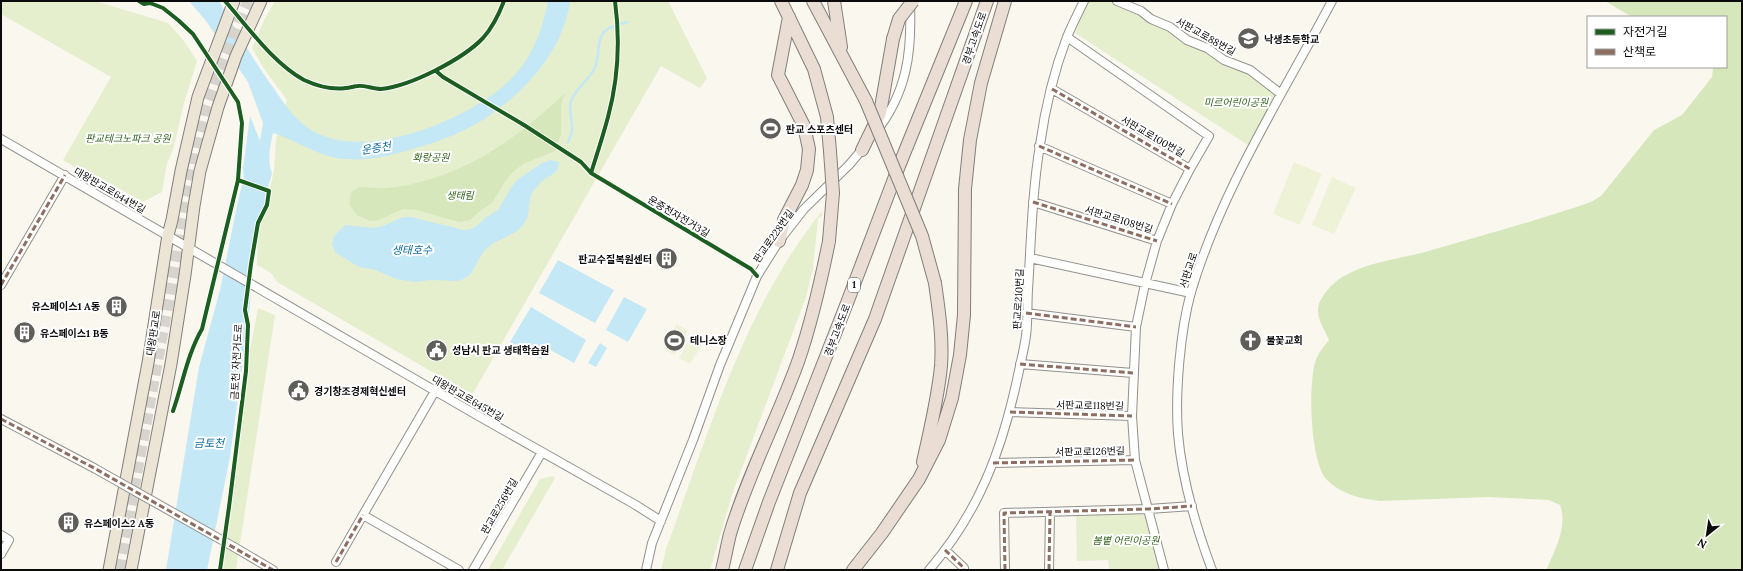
<svg xmlns="http://www.w3.org/2000/svg" width="1743" height="571" font-family="Lora,'Noto Sans KR',serif">
<style>
.green{fill:#e5efce}
.forest{fill:#d6e7bc}
.pitch{fill:#eef3d8}
.water{fill:#c4e8f5}
.lines{fill:none;stroke-linecap:round;stroke-linejoin:round}
.stream{stroke:#c4e8f5;stroke-width:2.5}
.major-tunnel{stroke:#d6d4cd;stroke-width:11;stroke-dasharray:11 5.5;stroke-linecap:butt}
.minor-casing{stroke:#93918e;stroke-width:10}
.major-casing{stroke:#807f7b;stroke-width:13}
.highway-casing{stroke:#807f7b;stroke-width:14}
.minor{stroke:#fefefd;stroke-width:8}
.major{stroke:#ece5d6;stroke-width:11}
.highway{stroke:#e9ddd4;stroke-width:12}
.minor-bridge-casing{stroke:#93918e;stroke-width:10;stroke-linecap:butt}
.highway-bridge-casing{stroke:#807f7b;stroke-width:14;stroke-linecap:butt}
.minor-bridge{stroke:#fefefd;stroke-width:8}
.highway-bridge{stroke:#e9ddd4;stroke-width:12}
.quiet{stroke:#8d6e63;stroke-width:3;stroke-dasharray:6 3;stroke-linecap:butt}
.cycleway-casing{stroke:#fff;stroke-width:6}
.cycleway{stroke:#1b5e20;stroke-width:4}
.labels{text-anchor:middle;stroke-width:4;stroke-linejoin:round;paint-order:stroke}
.shield{fill:#fff;stroke:#545454;stroke-width:1}
.shield-label{font-size:9px;font-weight:bold;fill:#0b0b0b}
.street-label{font-size:10px;fill:#0b0b0b;stroke:#fff}
.poi-label{font-size:10px;font-weight:bold;fill:#0b0b0b;stroke:#fff;text-anchor:start}
.park-label{font-size:10px;font-style:italic;fill:#30631b;stroke:#fff}
.water-label{font-size:11px;font-style:italic;fill:#136d9e;stroke:#fff}
</style>
<rect width="100%" height="100%" fill="#faf7ef"/>
<path class="green" d="M 1,1 L 95,1 L 168,23 L 184,41 L 197,61 L 184,103 L 173,150 L 167,163 L 162,192 L 143,202 L 97,176 L 81,171 L 63,160 L 111,77 L 1,14 Z
M 275,1 L 668,1 L 707,78 L 700,88 L 661,66 L 472,395 L 277,282 L 271,273 L 257,265 L 258,223 L 271,184 L 274,170 L 276,139 L 287,100 L 264,69 L 252,48 L 264,20 Z
M 1088,1 L 1113,1 L 1271,87 L 1275,98 L 1251,147 L 1075,33 Z
M 822,211 L 822,216 L 818,219 L 813,268 L 806,297 L 733,492 L 710,570 L 661,570 L 666,549 C 709,432 743,310 822,211 Z
M 258,308 L 275,315 L 236,570 L 218,570 L 236,454 L 246,371 Z
M 552,476 L 555,478 L 502,570 L 488,570 L 540,479 Z
M 1138,513 L 1147,516 L 1161,570 L 1109,570 L 1108,560 L 1077,561 L 1076,514 Z"/>
<path class="forest" d="M 1605,1 L 1742,1 L 1742,570 L 1546,570 C 1555,550 1568,526 1560,505 L 1549,500 L 1488,497 L 1380,501 C 1361,499 1341,494 1327,480 C 1310,463 1307,379 1317,357 C 1320,351 1325,345 1329,340 C 1323,326 1312,312 1322,298 C 1327,289 1337,279 1346,275 C 1369,262 1399,259 1425,252 C 1480,236 1536,221 1591,202 L 1601,196 L 1654,130 L 1682,115 L 1712,77 L 1713,69 L 1712,67 L 1726,67 L 1726,17 L 1632,17 Z
M 565,93 L 561,105 L 561,134 L 555,151 L 523,164 L 512,173 L 504,183 L 492,203 L 480,211 L 470,220 L 459,222 L 417,210 L 403,209 L 379,220 L 370,221 L 357,215 L 349,204 L 351,192 C 354,190 357,188 360,187 C 364,186 370,188 375,188 C 382,188 389,188 396,187 C 404,186 412,184 420,182 C 477,168 524,132 565,93 Z"/>
<path class="pitch" d="M 1294,162 L 1322,174 L 1300,225 L 1273,214 Z
M 1332,177 L 1356,188 L 1334,234 L 1312,225 Z
M 677,324 L 688,331 L 674,355 L 663,348 Z
M 693,333 L 705,340 L 690,364 L 679,358 Z"/>
<path class="water" d="M 189,1 L 219,1 C 237,31 254,62 275,90 C 285,105 296,121 311,130 C 364,163 469,120 509,81 C 532,59 542,31 548,1 L 570,1 C 564,47 530,87 493,113 C 470,130 441,141 413,149 C 392,155 370,161 347,159 C 320,158 298,141 273,133 C 270,146 267,161 272,173 L 257,231 L 255,257 L 251,281 L 250,306 L 230,457 L 207,570 L 166,570 L 199,367 L 220,290 L 239,196 L 244,179 L 243,169 L 250,116 L 260,141 L 263,123 L 248,82 L 206,21 Z
M 551,160 L 559,162 C 558,173 553,174 545,179 C 541,181 537,187 534,190 C 527,200 531,213 525,222 C 516,237 496,238 485,250 C 474,263 476,276 458,281 L 431,280 L 414,282 L 396,279 L 373,269 L 362,268 L 354,264 L 336,253 L 332,245 L 334,236 L 345,225 L 373,228 L 383,226 L 403,217 L 411,217 L 464,230 L 472,229 L 478,225 L 485,218 L 498,210 L 511,188 L 517,180 L 542,163 Z
M 558,260 L 614,290 L 595,323 L 539,293 Z
M 624,297 L 647,309 L 628,342 L 606,330 Z
M 531,307 L 586,340 L 574,363 L 547,348 L 541,359 L 510,342 Z
M 600,343 L 607,348 L 596,367 L 588,363 Z"/>
<g class="lines">
<path class="stream" d="M 568,142 C 569,139 571,135 572,131 C 573,120 568,111 571,101 C 576,88 587,82 593,71 C 597,65 597,60 598,54 C 599,30 605,28 627,22"/>
<path class="major-tunnel" d="M 119,570 L 197,147 L 206,107 L 215,81 L 248,1"/>
<defs>
<path id="minor" d="M 1117,1 L 1141,11 L 1151,19 L 1170,27 L 1187,40 L 1207,48 L 1224,60 L 1250,70 L 1281,94
M 1067,37 L 1209,136 L 1190,169 L 1172,204 L 1157,241 L 1145,284 L 1136,327 L 1132,416 L 1135,460 L 1164,570
M 1052,89 L 1190,169
M 876,132 C 907,92 912,53 910,4
M 1,139 L 475,414 L 634,504 L 661,521
M 1039,146 L 1172,204
M 1033,202 L 1157,241
M 1030,258 L 1191,293
M 1,285 L 65,175
M 1026,313 L 1136,327
M 1020,364 L 1133,373
M 435,391 L 363,515 L 459,570
M 1010,412 L 1132,416
M 1,419 L 94,468
M 993,463 L 1135,460
M 1,535 L 9,540 L 1,554
M 234,547 L 273,570
M 945,550 L 964,568 L 964,570
M 336,562 L 363,515
M 473,570 L 542,452
M 646,570 L 652,543 L 693,440 L 720,365 L 757,276 L 779,241 L 804,209 L 849,165 L 865,146
M 929,570 C 978,513 1001,453 1017,380 C 1020,365 1024,350 1026,336 C 1028,321 1027,305 1028,290 C 1031,242 1032,193 1040,145 C 1045,109 1054,71 1067,37 C 1072,25 1078,13 1084,1
M 1005,570 L 1004,513 L 1149,509 L 1192,506
M 1049,570 L 1050,512
M 1212,570 C 1196,527 1182,480 1178,434 C 1175,393 1180,332 1191,292 C 1222,188 1282,96 1332,1"/>
<path id="major" d="M 109,570 L 148,363 L 168,235 L 172,220 L 181,171 L 198,97 L 234,1
M 131,570 L 171,364 L 185,275 L 194,206 L 200,171 L 218,107 L 236,56 L 261,1"/>
<path id="highway" d="M 781,1 L 814,69 L 827,117 L 830,151
M 813,1 L 866,101
M 834,1 L 841,47
M 862,150 L 880,113 L 893,39
M 779,241 L 784,220 L 802,185 L 807,170 L 809,149 L 804,126 L 778,75 L 789,17
M 923,462 C 930,430 938,398 941,366 C 943,338 939,311 935,283
M 722,570 C 725,558 727,546 730,534 C 748,474 778,418 799,359 C 812,320 821,281 829,241
M 745,570 L 769,502 L 847,303 L 899,166 L 966,1
M 777,570 L 800,493 L 875,319 L 987,1
M 853,570 L 882,533 L 919,479 L 939,440 L 952,398 L 960,355 L 964,315 L 965,189 L 970,140 L 981,83 L 1005,1"/>
</defs>
<use href="#minor" class="minor-casing"/>
<use href="#major" class="major-casing"/>
<use href="#highway" class="highway-casing"/>
<use href="#minor" class="minor"/>
<use href="#major" class="major"/>
<use href="#highway" class="highway"/>
<defs>
<path id="minor-bridge" d="M 94,468 L 234,547"/>
<path id="highway-bridge" d="M 893,39 L 899,19 L 913,1
M 866,101 L 922,236 L 935,283
M 829,241 L 833,193 L 830,151"/>
</defs>
<use href="#minor-bridge" class="minor-bridge-casing"/>
<use href="#highway-bridge" class="highway-bridge-casing"/>
<use href="#minor-bridge" class="minor-bridge"/>
<use href="#highway-bridge" class="highway-bridge"/>
<path class="quiet" d="M 1052,89 L 1190,169
M 1039,146 L 1172,204
M 1033,202 L 1157,241
M 1,285 L 65,175
M 1026,313 L 1136,327
M 1020,364 L 1133,373
M 1010,412 L 1132,416
M 1,419 L 94,468 L 273,570
M 993,463 L 1135,460
M 945,550 L 964,568 L 964,570
M 336,562 L 363,515
M 1005,570 L 1004,513 L 1149,509 L 1192,506
M 1049,570 L 1050,512"/>
<defs>
<path id="cycleway" d="M 139,1 L 144,4 L 150,3 L 163,8 L 178,20 L 193,34 L 238,102 L 242,123 L 238,180 L 202,329 C 187,355 183,383 173,411
M 225,1 C 248,27 273,63 304,80 C 317,86 332,90 346,88 C 350,88 354,86 358,86 C 364,85 373,89 381,89 C 411,86 463,59 483,38 C 493,27 499,14 504,1
M 436,71 L 443,77 L 524,125 L 581,162 L 591,173 L 751,269 L 757,276
M 591,173 C 597,154 603,136 608,117 C 618,80 620,38 615,1
M 220,570 L 229,507 L 246,371 L 248,325 L 245,310 L 251,264 L 258,223 L 267,205 L 269,191 L 238,180"/>
</defs>
<use href="#cycleway" class="cycleway-casing"/>
<use href="#cycleway" class="cycleway"/>
</g>
<defs>
<symbol id="school-disc" viewBox="-11 -11 22 22"><circle r="9.5" fill="#5f5e5b" stroke="#fff"/><path d="M0-5L7-2L0 1L-7-2ZM-4 1L0 2.5L4 1V4Q0 6-4 4Z" fill="#fff"/></symbol>
<symbol id="stadium-disc" viewBox="-11 -11 22 22"><circle r="9.5" fill="#5f5e5b" stroke="#fff"/><path d="M0-5a6.5 5 0 1 0 0 10a6.5 5 0 1 0 0-10ZM-3.5-1.8h7v3.6h-7Z" fill="#fff"/></symbol>
<symbol id="building-disc" viewBox="-11 -11 22 22"><circle r="9.5" fill="#5f5e5b" stroke="#fff"/><path d="M-4-6H4V6H1V3H-1V6H-4ZM-2.5-4.3h1.7v1.8h-1.7ZM.8-4.3h1.7v1.8H.8ZM-2.5-1h1.7V.8h-1.7ZM.8-1h1.7V.8H.8Z" fill="#fff"/></symbol>
<symbol id="church-disc" viewBox="-11 -11 22 22"><circle r="9.5" fill="#5f5e5b" stroke="#fff"/><path d="M-1.2-6h2.4v3.5h3.3v2.4h-3.3V6h-2.4V-.1h-3.3v-2.4h3.3Z" fill="#fff"/></symbol>
<symbol id="civic-disc" viewBox="-11 -11 22 22"><circle r="9.5" fill="#5f5e5b" stroke="#fff"/><path d="M-.6-6.5H3V-4.5H.6V-3L4-1V1h2V6H-6V1h2V-1L-.6-3ZM-1.2 2.5V6h2.4V2.5Z" fill="#fff"/></symbol>
</defs>
<g fill-rule="evenodd">
<use href="#school-disc" x="1236" y="26" width="25" height="25"/>
<use href="#stadium-disc" x="758" y="116" width="25" height="25"/>
<use href="#building-disc" x="654" y="246" width="25" height="25"/>
<use href="#building-disc" x="104" y="294" width="25" height="25"/>
<use href="#building-disc" x="12" y="320" width="25" height="25"/>
<use href="#stadium-disc" x="662" y="328" width="25" height="25"/>
<use href="#church-disc" x="1238" y="328" width="25" height="25"/>
<use href="#civic-disc" x="424" y="338" width="25" height="25"/>
<use href="#civic-disc" x="286" y="378" width="25" height="25"/>
<use href="#building-disc" x="56" y="510" width="25" height="25"/>
</g>
<g class="labels">
<rect class="shield" x="848" y="278" width="12" height="14" rx="3"/>
<g class="shield-label">
<text x="854" y="288">1</text>
</g>
<g class="street-label">
<text transform="translate(1206 36) rotate(29)" y="4">서판교로88번길</text>
<text transform="translate(974 38) rotate(-71)" y="4">경부고속도로</text>
<text transform="translate(1153 136) rotate(30)" y="4">서판교로100번길</text>
<text transform="translate(110 190) rotate(30)" y="4">대왕판교로644번길</text>
<text transform="translate(679 216) rotate(31)" y="4">운중천자전거3길</text>
<text transform="translate(1119 219) rotate(17)" y="4">서판교로108번길</text>
<text transform="translate(773 236) rotate(-55)" y="4">판교로228번길</text>
<text transform="translate(1188 270) rotate(-72)" y="4">서판교로</text>
<text transform="translate(1018 299) rotate(-87)" y="4">판교로210번길</text>
<text transform="translate(837 330) rotate(-69)" y="4">경부고속도로</text>
<text transform="translate(153 333) rotate(-81)" y="4">대왕판교로</text>
<text transform="translate(236 362) rotate(-87)" y="4">금토천 자전거도로</text>
<text transform="translate(468 398) rotate(30)" y="4">대왕판교로645번길</text>
<text transform="translate(1090 405) rotate(1)" y="4">서판교로118번길</text>
<text transform="translate(1090 451) rotate(-1)" y="4">서판교로126번길</text>
<text transform="translate(499 506) rotate(-60)" y="4">판교로256번길</text>
</g>
<g class="poi-label">
<text x="1264" y="43">낙생초등학교</text>
<text x="786" y="133">판교 스포츠센터</text>
<text x="652" y="263" text-anchor="end">판교수질복원센터</text>
<text x="100" y="310" text-anchor="end">유스페이스1 A동</text>
<text x="40" y="337">유스페이스1 B동</text>
<text x="690" y="344">테니스장</text>
<text x="1266" y="344">불꽃교회</text>
<text x="452" y="354">성남시 판교 생태학습원</text>
<text x="314" y="395">경기창조경제혁신센터</text>
<text x="84" y="527">유스페이스2 A동</text>
</g>
<g class="park-label">
<text x="1236" y="106">미르어린이공원</text>
<text x="128" y="142">판교테크노파크 공원</text>
<text x="431" y="161">화랑공원</text>
<text x="460" y="199">생태림</text>
<text x="1126" y="544">봄볕 어린이공원</text>
</g>
<g class="water-label">
<text transform="translate(376 148) rotate(-9)" y="4">운중천</text>
<text x="412" y="254">생태호수</text>
<text x="209" y="447">금토천</text>
</g>
</g>
<rect width="1743" height="571" fill="none" stroke="#0b0b0b" stroke-width="4"/>
<rect x="1587" y="16" width="140" height="52" fill="#ffffff" stroke="#9d9d9d"/>
<rect x="1595" y="29" width="20" height="6" fill="#1b5e20" stroke="#9d9d9d"/>
<text x="1623" y="36" font-size="12" fill="#0b0b0b">자전거길</text>
<rect x="1595" y="49" width="20" height="6" fill="#8d6e63" stroke="#9d9d9d"/>
<text x="1623" y="56" font-size="12" fill="#0b0b0b">산책로</text>
<g transform="translate(1707 535) rotate(210)" stroke="#ffffff" stroke-width="3" paint-order="stroke">
<path d="M0-3L7 15L0 10L-7 15Z" fill="#0b0b0b"/>
<text y="-6" font-size="11" font-weight="bold" text-anchor="middle" fill="#0b0b0b">N</text>
</g>
</svg>
